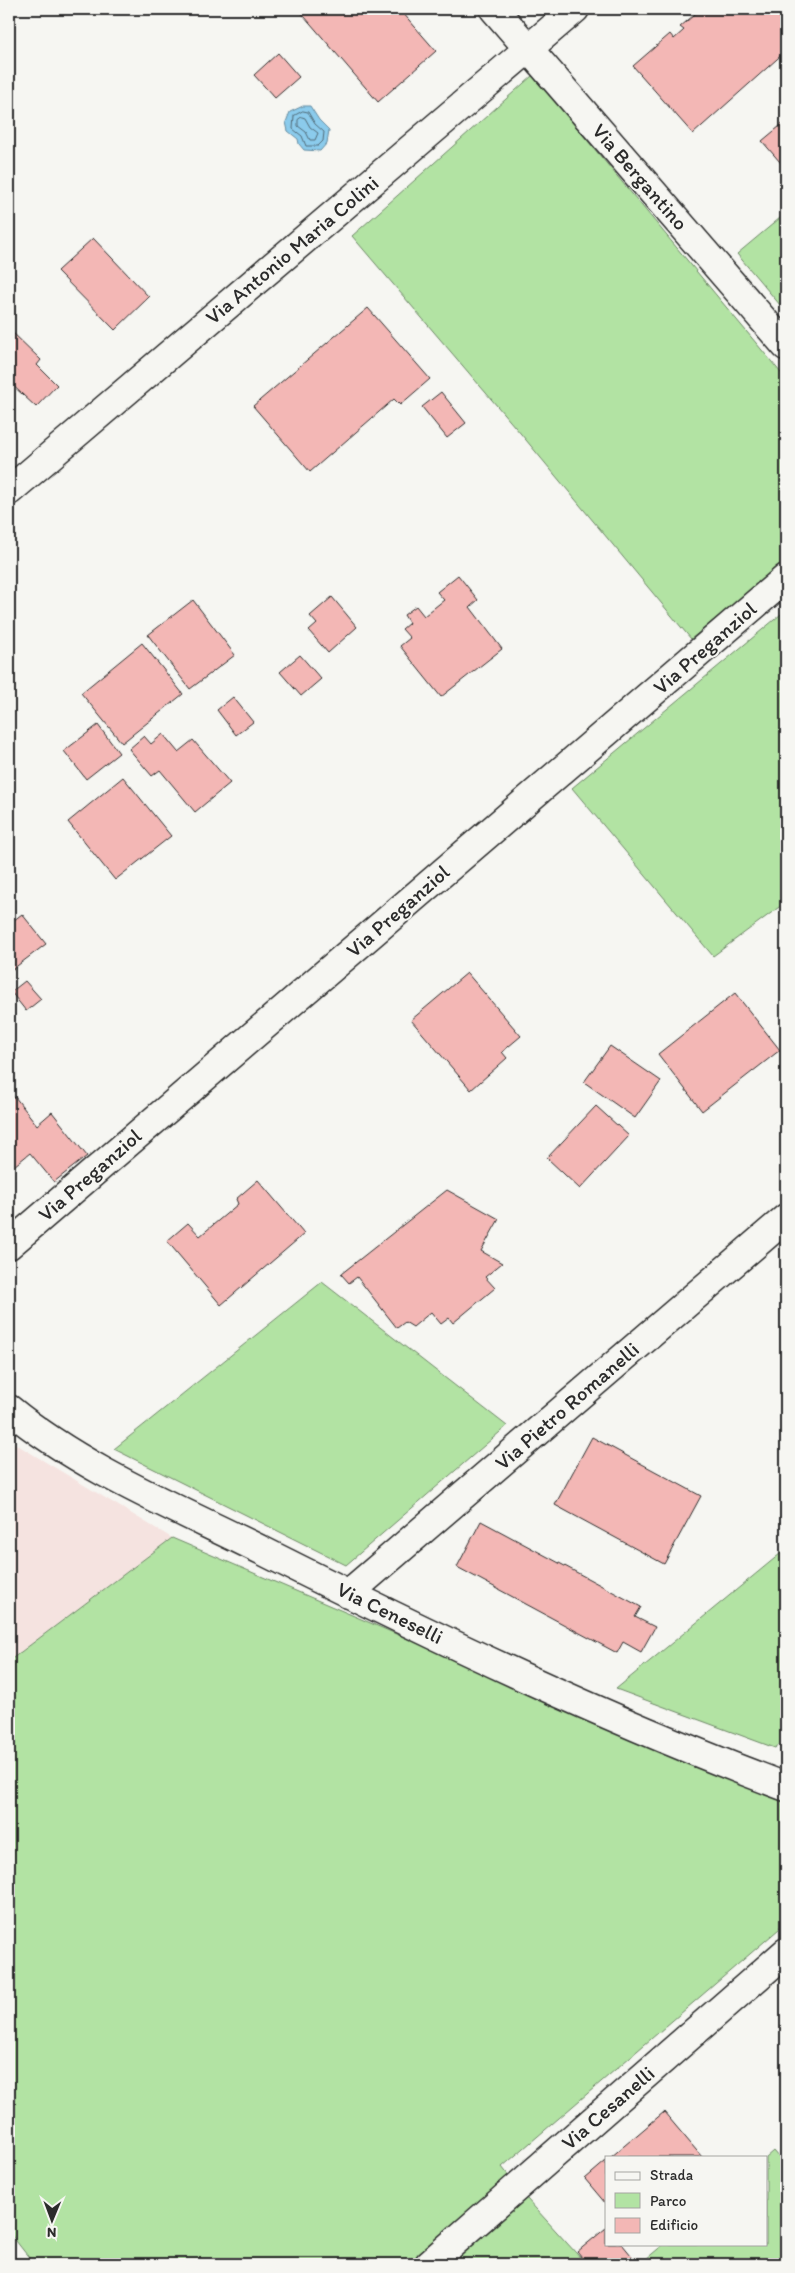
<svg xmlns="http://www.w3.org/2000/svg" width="795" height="2273" font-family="Itim,sans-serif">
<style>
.built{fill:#f5e3e0}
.green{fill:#b2e3a3;stroke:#6e8767}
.water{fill:#8bcbec;stroke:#658b9f}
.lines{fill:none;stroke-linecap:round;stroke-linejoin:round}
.shore{stroke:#516b78;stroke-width:1}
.building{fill:#f3b7b5;stroke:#2b2b2b}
.minor-casing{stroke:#2b2b2b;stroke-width:31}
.minor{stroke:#f6f6f2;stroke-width:28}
.labels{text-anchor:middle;stroke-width:4;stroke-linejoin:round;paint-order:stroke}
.street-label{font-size:21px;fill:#2b2b2b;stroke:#f6f6f2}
</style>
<rect width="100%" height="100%" fill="#f6f6f2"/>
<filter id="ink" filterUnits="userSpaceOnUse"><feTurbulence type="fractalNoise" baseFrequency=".02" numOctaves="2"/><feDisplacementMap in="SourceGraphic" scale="10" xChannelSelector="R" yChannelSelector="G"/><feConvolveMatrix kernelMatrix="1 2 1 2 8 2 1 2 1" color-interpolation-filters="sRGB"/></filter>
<g filter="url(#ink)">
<path class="built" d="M 9,1440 L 172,1538 L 9,1661 Z"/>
<path class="green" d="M 533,75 L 786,379 L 786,561 L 691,639 L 521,434 L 352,236 Z
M 786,213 L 786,312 L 737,254 Z
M 786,610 L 786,902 L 713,956 L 572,788 Z
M 322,1282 L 507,1426 L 346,1565 L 114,1449 Z
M 172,1538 L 786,1801 L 786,1923 L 502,2167 L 527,2199 L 586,2264 L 34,2264 L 9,2232 L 9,1661 Z
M 786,1549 L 786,1739 L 775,1748 L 616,1689 Z
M 774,2151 L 786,2165 L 786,2264 L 640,2264 L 664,2244 L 766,2244 L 766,2158 Z"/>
<path class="water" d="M 303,106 L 310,106 L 319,120 L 329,130 L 327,143 L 320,151 L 304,150 L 299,144 L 298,139 L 288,131 L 286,122 L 290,112 Z"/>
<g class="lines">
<path class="shore" d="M 303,111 L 308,112 L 315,124 L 324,132 L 323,141 L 318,146 L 306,146 L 302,136 L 293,129 L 294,116 Z
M 302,117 L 305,118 L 310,127 L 318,133 L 315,140 L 310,140 L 306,132 L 298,126 L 298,120 Z"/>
</g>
<path class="building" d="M 298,9 L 406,9 L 402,12 L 436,51 L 378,102 Z
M 701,9 L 777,9 L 786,19 L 786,51 L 693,134 L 633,66 L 670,34 L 674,39 L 684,30 L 680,27 Z
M 278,53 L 299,77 L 275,98 L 254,75 Z
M 786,121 L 786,169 L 762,141 Z
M 93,238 L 149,297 L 115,330 L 57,271 Z
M 368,308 L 430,379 L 400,405 L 394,399 L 310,472 L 253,406 Z
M 9,329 L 41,360 L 37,365 L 57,385 L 36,407 L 9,382 Z
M 441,392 L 466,423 L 447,438 L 422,407 Z
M 458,575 L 478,600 L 470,607 L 502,649 L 441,697 L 400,646 L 410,638 L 402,629 L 409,623 L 404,615 L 416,606 L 424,616 L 444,600 L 437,592 Z
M 332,597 L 357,627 L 328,653 L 309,631 L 317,624 L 310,616 Z
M 193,600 L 235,655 L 190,689 L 148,635 Z
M 142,643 L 183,694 L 122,743 L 81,693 Z
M 300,655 L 321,679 L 301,696 L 280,672 Z
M 233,697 L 253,722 L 236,735 L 217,710 Z
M 98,725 L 119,753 L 86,779 L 64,751 Z
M 163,734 L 178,752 L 193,740 L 230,783 L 195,812 L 160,770 L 152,776 L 129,749 L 144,736 L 151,744 Z
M 123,777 L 171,836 L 115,880 L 68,822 Z
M 22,914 L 46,944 L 9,972 L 9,924 Z
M 467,973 L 521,1036 L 502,1052 L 507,1058 L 471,1090 L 411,1020 Z
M 25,981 L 41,999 L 26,1011 L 11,992 Z
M 735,993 L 780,1050 L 702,1111 L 658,1054 Z
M 610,1046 L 661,1081 L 635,1118 L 584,1082 Z
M 15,1097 L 37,1125 L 52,1112 L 87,1156 L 54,1182 L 30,1153 L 14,1166 L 9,1160 L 9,1102 Z
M 596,1106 L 629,1136 L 580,1189 L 547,1158 Z
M 258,1180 L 304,1234 L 221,1305 L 167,1241 L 188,1223 L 200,1236 L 238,1204 L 236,1199 Z
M 447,1190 L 499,1219 L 481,1251 L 502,1263 L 485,1277 L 495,1288 L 453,1323 L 449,1318 L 441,1324 L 431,1312 L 413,1327 L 405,1322 L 397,1328 L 357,1277 L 349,1283 L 341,1274 Z
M 592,1437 L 701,1496 L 664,1564 L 555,1505 Z
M 481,1521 L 641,1607 L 635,1617 L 655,1627 L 641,1652 L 623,1642 L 617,1653 L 457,1567 Z
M 664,2112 L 702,2157 L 611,2157 Z
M 606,2161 L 606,2204 L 585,2179 Z
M 606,2228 L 606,2244 L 622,2244 L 636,2261 L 632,2264 L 587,2264 L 577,2252 Z"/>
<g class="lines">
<defs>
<path id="minor" d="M 494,9 L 786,346
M 9,491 L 575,9
M 9,1245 L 786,578
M 9,1409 C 83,1470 177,1508 263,1551 C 434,1637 607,1720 786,1787
M 348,1594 L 786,1218
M 429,2264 L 786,1952"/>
</defs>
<use href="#minor" class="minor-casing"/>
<use href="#minor" class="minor"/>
</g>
</g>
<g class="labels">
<g class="street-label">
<text transform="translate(640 177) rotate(49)" y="7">Via Bergantino</text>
<text transform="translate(292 250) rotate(-40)" y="7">Via Antonio Maria Colini</text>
<text transform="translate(705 648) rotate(-41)" y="7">Via Preganziol</text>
<text transform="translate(398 911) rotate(-41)" y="7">Via Preganziol</text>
<text transform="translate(90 1175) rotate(-41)" y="7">Via Preganziol</text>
<text transform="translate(567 1406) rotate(-41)" y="7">Via Pietro Romanelli</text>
<text transform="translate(390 1613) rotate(26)" y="7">Via Ceneselli</text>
<text transform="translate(608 2108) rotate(-41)" y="7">Via Cesanelli</text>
</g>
</g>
<rect width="795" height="2273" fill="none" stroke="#f6f6f2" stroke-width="30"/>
<rect x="15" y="15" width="765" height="2243" fill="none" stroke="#2b2b2b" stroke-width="2" filter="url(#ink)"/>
<rect x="605" y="2156" width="162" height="90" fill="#f6f6f2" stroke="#a5a5a2"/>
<rect x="615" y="2172" width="25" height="8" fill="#f6f6f2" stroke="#a5a5a2"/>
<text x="650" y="2180" font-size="15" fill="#2b2b2b">Strada</text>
<rect x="615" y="2193" width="25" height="15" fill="#b2e3a3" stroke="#a5a5a2"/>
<text x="650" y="2206" font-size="15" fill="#2b2b2b">Parco</text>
<rect x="615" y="2218" width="25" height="15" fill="#f3b7b5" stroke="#a5a5a2"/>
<text x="650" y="2230" font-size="15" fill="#2b2b2b">Edificio</text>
<g transform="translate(52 2220) rotate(181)" stroke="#f6f6f2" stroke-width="4" paint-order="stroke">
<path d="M0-4L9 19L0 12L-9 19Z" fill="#2b2b2b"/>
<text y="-8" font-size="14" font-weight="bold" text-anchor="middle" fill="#2b2b2b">N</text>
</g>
</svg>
